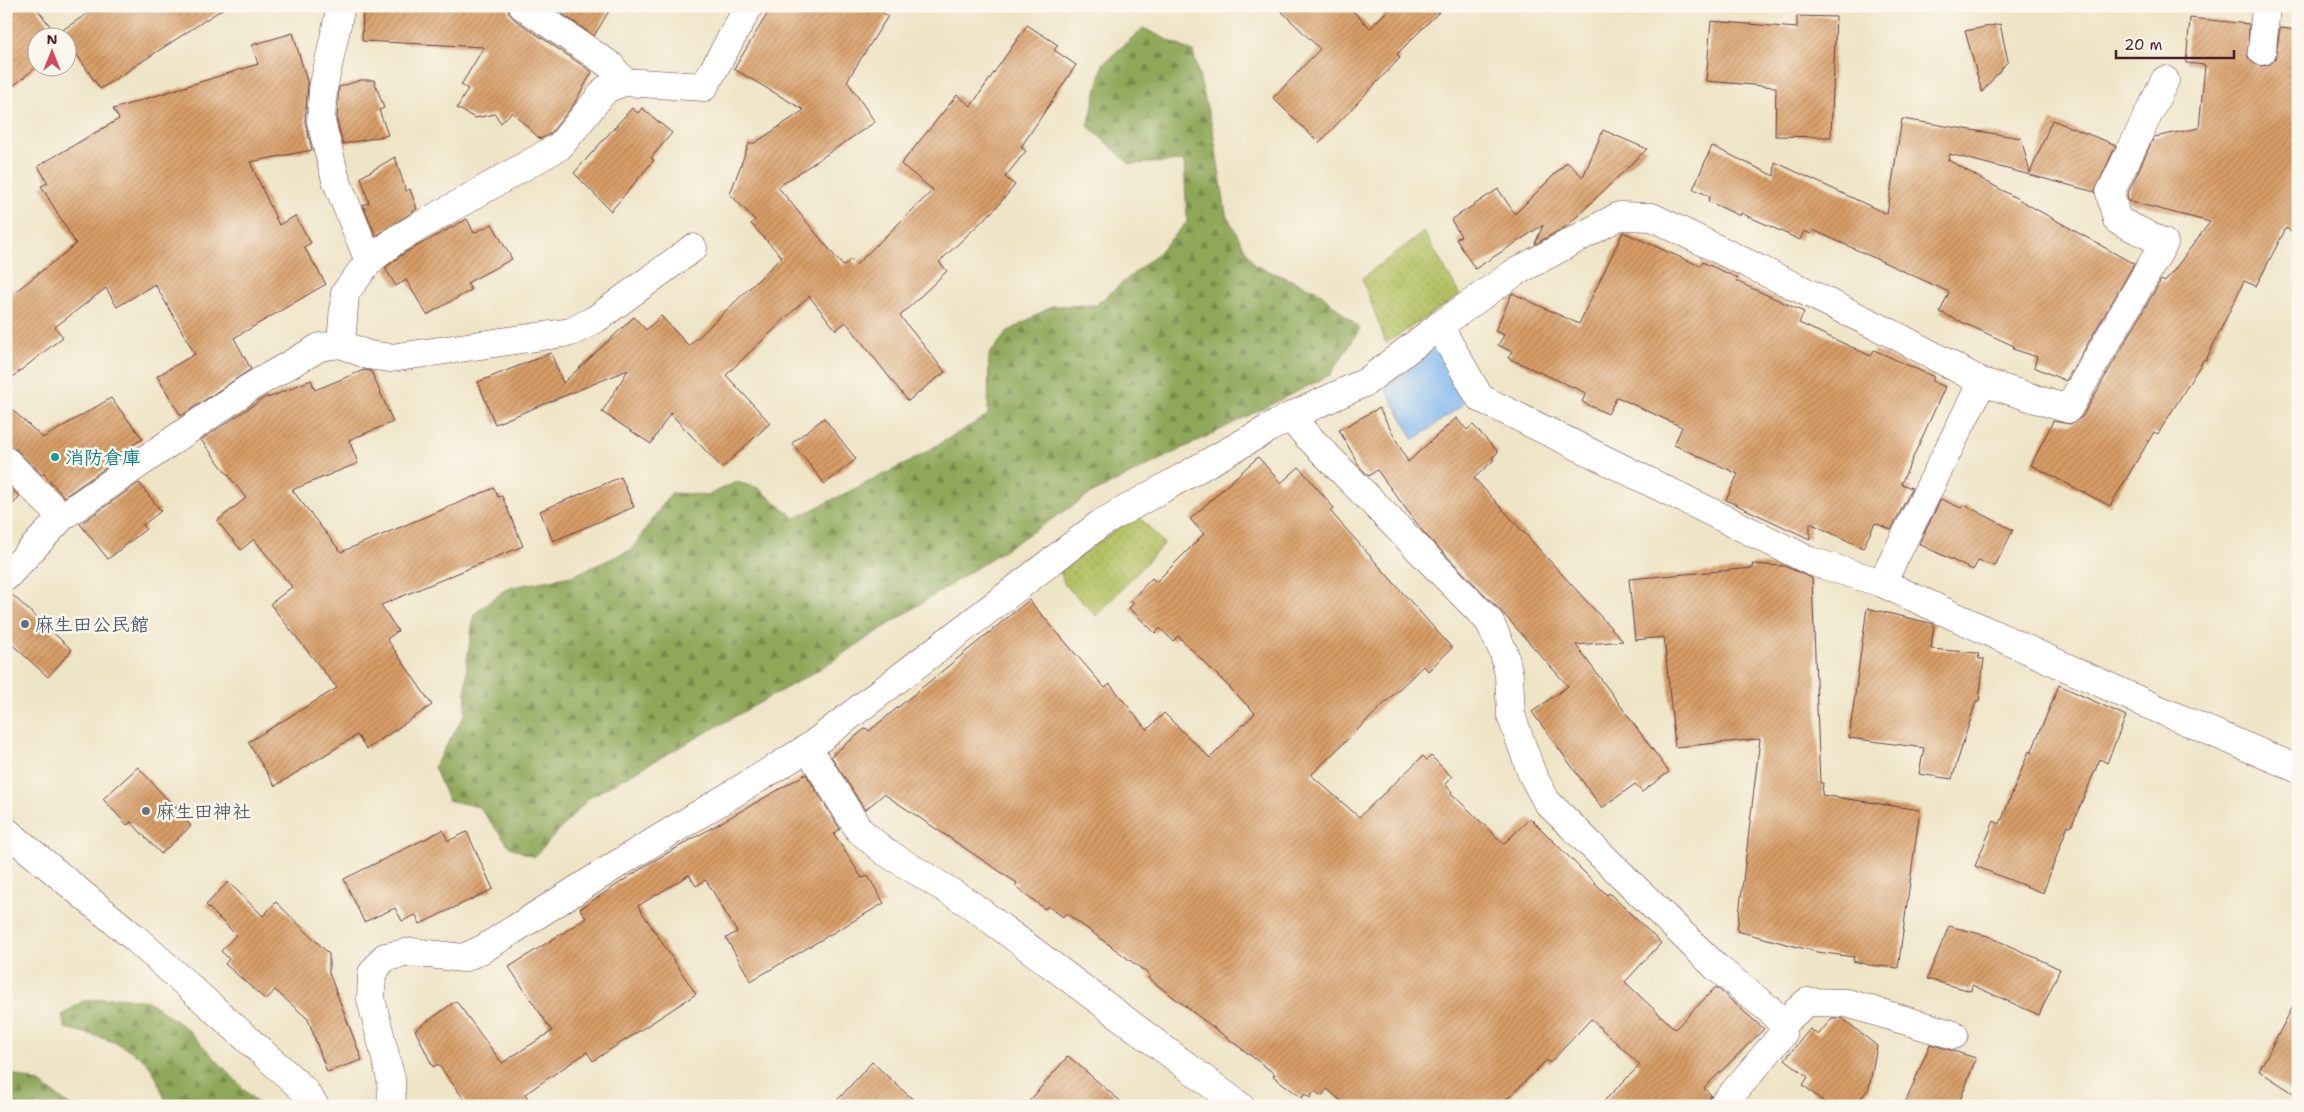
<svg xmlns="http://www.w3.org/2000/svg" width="2304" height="1112" font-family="'Shantell Sans','Klee One',sans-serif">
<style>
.green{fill:url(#green-dots);stroke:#7e7047}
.forest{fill:url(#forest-firs);stroke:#6c6342}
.water{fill:#7db6ee;stroke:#646a8c}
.building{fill:url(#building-hatch)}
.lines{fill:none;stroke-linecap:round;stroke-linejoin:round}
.minor-casing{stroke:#633d42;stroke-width:29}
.minor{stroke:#fff;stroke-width:28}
.culture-dot{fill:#0f9aa8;stroke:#fbf7ec;stroke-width:2}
.service-dot{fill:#5c6f8a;stroke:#fbf7ec;stroke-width:2}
.worship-dot{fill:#6b7280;stroke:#fbf7ec;stroke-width:2}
.labels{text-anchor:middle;stroke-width:5;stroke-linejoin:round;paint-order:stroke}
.culture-label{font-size:19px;font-weight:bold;fill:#0d838f;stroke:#fbf7ec;text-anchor:start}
.service-label{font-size:19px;font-weight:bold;fill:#4e5e75;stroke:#fbf7ec;text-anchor:start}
.worship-label{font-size:19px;font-weight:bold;fill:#5b616d;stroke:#fbf7ec;text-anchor:start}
</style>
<defs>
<pattern id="green-dots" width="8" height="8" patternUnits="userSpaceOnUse" patternTransform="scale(1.25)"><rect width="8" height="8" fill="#b3c163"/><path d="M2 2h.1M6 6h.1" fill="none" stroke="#9ba556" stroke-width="1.8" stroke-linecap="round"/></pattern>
<pattern id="forest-firs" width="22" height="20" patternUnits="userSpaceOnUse" patternTransform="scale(1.25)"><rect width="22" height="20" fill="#8ea759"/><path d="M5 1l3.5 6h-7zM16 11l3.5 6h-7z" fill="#76874a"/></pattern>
<pattern id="building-hatch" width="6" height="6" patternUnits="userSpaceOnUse" patternTransform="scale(1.25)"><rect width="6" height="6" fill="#d89e67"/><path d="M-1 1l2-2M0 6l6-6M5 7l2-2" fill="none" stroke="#b18055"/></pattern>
</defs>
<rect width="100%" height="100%" fill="#fbf7ec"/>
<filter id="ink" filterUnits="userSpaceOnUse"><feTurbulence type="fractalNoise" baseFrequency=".02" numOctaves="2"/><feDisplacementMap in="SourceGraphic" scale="10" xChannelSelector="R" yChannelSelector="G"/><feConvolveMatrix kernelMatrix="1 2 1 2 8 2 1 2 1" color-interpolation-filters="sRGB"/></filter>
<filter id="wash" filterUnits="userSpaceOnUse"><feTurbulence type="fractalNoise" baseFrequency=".0096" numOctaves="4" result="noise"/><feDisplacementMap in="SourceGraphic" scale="20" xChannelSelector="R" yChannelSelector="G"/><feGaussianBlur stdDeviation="1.12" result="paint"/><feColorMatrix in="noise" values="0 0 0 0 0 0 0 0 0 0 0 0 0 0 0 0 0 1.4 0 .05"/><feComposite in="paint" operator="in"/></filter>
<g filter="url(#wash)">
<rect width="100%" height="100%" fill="#eee4c6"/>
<path class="green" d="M 1424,232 L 1460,295 L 1386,343 L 1362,278 Z
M 1137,514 L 1164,544 L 1096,616 L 1065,585 L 1060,571 Z"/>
<path class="forest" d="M 1143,28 L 1193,52 L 1213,131 L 1226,214 L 1254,265 L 1318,291 L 1360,329 L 1330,375 L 1091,494 L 815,672 L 590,797 L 534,857 L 510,847 L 479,807 L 448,800 L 434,767 L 465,714 L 467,661 L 474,614 L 507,588 L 572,576 L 631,550 L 671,493 L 708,495 L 737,482 L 758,488 L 795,518 L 907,463 L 988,415 L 989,355 L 1007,332 L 1052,306 L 1096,305 L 1158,253 L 1187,222 L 1184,161 L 1130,164 L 1088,126 L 1103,64 Z
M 118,997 L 148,1001 L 187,1029 L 260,1106 L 168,1106 C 162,1094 158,1077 150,1067 C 130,1043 94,1035 65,1028 L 62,1015 L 83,1001 Z
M 6,1072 L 38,1082 L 71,1106 L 6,1106 Z"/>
<path class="water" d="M 1436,347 L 1464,404 L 1414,440 L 1385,388 Z"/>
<g id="blocks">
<path class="building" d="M 6,6 L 35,6 L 59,38 L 38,38 L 38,66 L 6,92 Z
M 99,6 L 227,6 L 100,89 L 61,31 Z
M 363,6 L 508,6 L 509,13 L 514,19 L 592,72 L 574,104 L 550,134 L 540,139 L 512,112 L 501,123 L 495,114 L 475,118 L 457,108 L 468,89 L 461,85 L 484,47 L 362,41 Z
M 551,6 L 612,6 L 594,36 Z
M 772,6 L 872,6 L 888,16 L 847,81 L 875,122 L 778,187 L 843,266 L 851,259 L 856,265 L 933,190 L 901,164 L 957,95 L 971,106 L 1027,25 L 1058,45 L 1054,50 L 1076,65 L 1021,147 L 1026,151 L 1005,177 L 1015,185 L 995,209 L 939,262 L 947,271 L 900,316 L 945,372 L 908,401 L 846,322 L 836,330 L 809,296 L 726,375 L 770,423 L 722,468 L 670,413 L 651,444 L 602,412 L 628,370 L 495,424 L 478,382 L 551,353 L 563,383 L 634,317 L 646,330 L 661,316 L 689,346 L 782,257 L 751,224 L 755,220 L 730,194 L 749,143 L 755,143 L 804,110 L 734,69 Z
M 1276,6 L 1348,6 L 1370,28 L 1392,6 L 1445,6 L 1397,54 L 1400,58 L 1319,143 L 1273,98 L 1320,49 Z
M 1797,16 L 1836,17 L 1831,137 L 1775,136 L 1776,87 L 1706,81 L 1711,21 L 1797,28 Z
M 2190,18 L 2249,24 L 2248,57 L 2253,63 L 2260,66 L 2269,65 L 2275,60 L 2280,28 L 2298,30 L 2298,236 L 2286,228 L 2256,286 L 2244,281 L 2206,360 L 2204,359 L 2158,434 L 2154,432 L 2110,506 L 2031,465 L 2053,421 L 2070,424 L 2082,417 L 2161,280 L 2165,282 L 2210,222 L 2128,201 L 2127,195 L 2154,137 L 2199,128 L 2205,65 L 2186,63 Z
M 2000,24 L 2008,61 L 1982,92 L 1965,31 Z
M 293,33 L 308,85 L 305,121 L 312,150 L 250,162 L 279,225 L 295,216 L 311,243 L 304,247 L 326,284 L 234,338 L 251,369 L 181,416 L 157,376 L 195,354 L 155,284 L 117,307 L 106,288 L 55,327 L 63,337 L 6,382 L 6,299 L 76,244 L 41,186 L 48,183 L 38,166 L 119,119 L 113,109 L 258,64 L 252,45 Z
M 361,80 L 374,80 L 384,108 L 379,110 L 388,135 L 343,144 L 337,120 L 339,87 Z
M 632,108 L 638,113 L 642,108 L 672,133 L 651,158 L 654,160 L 611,211 L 574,173 Z
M 1902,119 L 2021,138 L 2030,173 L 2052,120 L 2116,145 L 2095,192 L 1950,154 L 1948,160 L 2134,264 L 2066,381 L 2034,367 L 2037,357 L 2013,349 L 2014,346 L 1940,312 L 1949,292 L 1813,230 L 1811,234 L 1804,231 L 1800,240 L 1741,213 L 1740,216 L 1708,201 L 1710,196 L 1693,189 L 1712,146 L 1774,176 L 1775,162 L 1887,214 Z
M 1603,130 L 1647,149 L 1567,226 L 1535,244 L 1543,225 L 1475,269 L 1456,239 L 1461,236 L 1451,220 L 1498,189 L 1515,214 L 1567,162 L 1583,177 Z
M 395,157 L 406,191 L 410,189 L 417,209 L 376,236 L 363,205 L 369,203 L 361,177 Z
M 467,219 L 474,233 L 492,224 L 512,259 L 467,283 L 471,290 L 427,315 L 406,280 L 396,286 L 385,268 L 406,252 Z
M 1623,232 L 1700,266 L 1702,262 L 1738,278 L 1736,281 L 1804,312 L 1799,323 L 1871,356 L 1874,350 L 1934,377 L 1932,381 L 1945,387 L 1901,484 L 1912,488 L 1891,530 L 1875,523 L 1863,548 L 1810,523 L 1810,539 L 1726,500 L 1738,474 L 1674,445 L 1682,427 L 1617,397 L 1608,414 L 1582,402 L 1586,393 L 1508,358 L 1512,352 L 1498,345 L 1504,335 L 1495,331 L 1512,293 L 1579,324 Z
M 364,370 L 371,371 L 393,422 L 349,440 L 358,463 L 292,490 L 341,552 L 494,488 L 498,497 L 502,496 L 523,546 L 381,605 L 398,631 L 387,639 L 432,705 L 367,749 L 357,735 L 275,786 L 248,742 L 337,688 L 270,604 L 292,587 L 254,539 L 241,550 L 217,521 L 246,498 L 201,440 L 267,396 L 268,398 L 311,380 L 315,390 Z
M 111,398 L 143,439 L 117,454 L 120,458 L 64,497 L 44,474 L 42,475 L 17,450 L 6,446 L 6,404 L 43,438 Z
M 1379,408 L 1408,462 L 1456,418 L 1467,430 L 1473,425 L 1498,452 L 1492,458 L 1494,460 L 1474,478 L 1623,641 L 1576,645 L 1669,772 L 1642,792 L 1635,784 L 1602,808 L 1532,712 L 1568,686 L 1500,610 L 1424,533 L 1377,470 L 1369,476 L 1360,467 L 1339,430 Z
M 824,418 L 856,459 L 825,484 L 792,443 Z
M 1258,457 L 1281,483 L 1299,467 L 1334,508 L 1330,511 L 1452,648 L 1428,671 L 1423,666 L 1311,775 L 1359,817 L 1423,756 L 1427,760 L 1431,756 L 1452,777 L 1445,784 L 1452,792 L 1451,793 L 1504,844 L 1530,818 L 1607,895 L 1609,893 L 1661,943 L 1625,982 L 1675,1029 L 1716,987 L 1764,1029 L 1704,1088 L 1711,1095 L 1707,1106 L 1599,1106 L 1640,1065 L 1591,1019 L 1550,1063 L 1547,1060 L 1500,1106 L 1347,1106 L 1327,1089 L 1322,1096 L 1314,1091 L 1310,1098 L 1305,1094 L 1302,1098 L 1273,1076 L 1275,1074 L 1148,978 L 1150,975 L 1066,913 L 1063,917 L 1048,906 L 1045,909 L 1015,886 L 1017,883 L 884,794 L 865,810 L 831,756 L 866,728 L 869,731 L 1029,600 L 1105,688 L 1110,684 L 1147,730 L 1164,713 L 1210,758 L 1255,713 L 1178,636 L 1173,641 L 1160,628 L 1155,633 L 1129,608 L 1134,603 L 1131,600 L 1152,578 L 1156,582 L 1204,534 L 1190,519 Z
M 621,477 L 634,507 L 553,541 L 540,511 Z
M 6,483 L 20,497 L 6,511 Z
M 139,483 L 161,511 L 143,525 L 146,529 L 108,559 L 80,524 Z
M 1941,499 L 1961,508 L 1965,505 L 2013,530 L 1995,566 L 1978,561 L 1973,570 L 1919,544 Z
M 1752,564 L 1784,566 L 1812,578 L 1820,783 L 1823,783 L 1822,795 L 1920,810 L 1898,968 L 1869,965 L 1853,961 L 1854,957 L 1817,952 L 1737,931 L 1760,739 L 1675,747 L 1664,637 L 1635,640 L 1629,579 L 1753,568 Z
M 6,592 L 9,592 L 72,650 L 48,677 L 6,639 Z
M 1867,608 L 1934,624 L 1931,649 L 1978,653 L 1979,659 L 1984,659 L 1979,701 L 1976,701 L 1952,779 L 1919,774 L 1924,748 L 1849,738 Z
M 2059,685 L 2126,716 L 2107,763 L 2100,759 L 2071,827 L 2068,825 L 2043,893 L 1975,866 L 1994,821 L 2000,824 L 2029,751 L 2031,753 Z
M 138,767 L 191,826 L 161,854 L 131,822 L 127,825 L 103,799 Z
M 806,774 L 840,829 L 834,834 L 862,878 L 868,876 L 884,903 L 751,981 L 726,938 L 737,932 L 706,880 L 696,886 L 689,875 L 638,906 L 696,994 L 593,1061 L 587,1052 L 525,1094 L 533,1106 L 469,1106 L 438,1064 L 433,1067 L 415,1030 L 456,1001 L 502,1063 L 552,1031 L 509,967 L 586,918 L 580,909 L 650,863 Z
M 443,830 L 448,841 L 467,832 L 493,889 L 420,924 L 416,915 L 402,921 L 395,908 L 364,922 L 344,879 Z
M 228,882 L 263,916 L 276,902 L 329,954 L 329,973 L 362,1060 L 327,1072 L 308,1019 L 275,990 L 266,1000 L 225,964 L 229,959 L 221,951 L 236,935 L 206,905 Z
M 1949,926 L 1988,936 L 2060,969 L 2039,1015 L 1972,985 L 1971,991 L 1927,979 Z
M 2298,997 L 2298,1096 L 2259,1071 Z
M 1832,1018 L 1842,1018 L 1877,1046 L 1869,1088 L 1855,1106 L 1829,1106 L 1803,1085 L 1808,1077 L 1785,1059 L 1810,1029 L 1818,1035 Z
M 1930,1044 L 1976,1058 L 1958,1106 L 1904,1106 Z
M 1068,1056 L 1126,1106 L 1025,1106 Z
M 872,1062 L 920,1106 L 832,1106 Z"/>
</g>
</g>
<g filter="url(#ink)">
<use href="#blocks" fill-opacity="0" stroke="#633d42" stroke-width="1"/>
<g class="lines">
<defs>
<path id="minor" d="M 341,6 L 323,89 L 321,122 L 336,180 L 369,261
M 523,6 L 610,65 L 624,82
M 2262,51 L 2266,6
M 1439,326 L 1480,398 L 1810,561 L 1882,583 L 2151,706 L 2298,769
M 341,344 L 345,293 L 369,261 L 397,239 L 560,146 L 606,89 L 624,82 L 704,87 L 749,6
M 1982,382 L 2068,409 L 2164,243 L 2117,220 L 2110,193 L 2165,80
M 1289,417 L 1489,621 L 1504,653 L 1509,675 L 1511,715 L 1532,774 L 1547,802 L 1716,967 L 1771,1011 L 1782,1024 L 1782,1035 L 1722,1106
M 6,461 L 62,517
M 6,577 L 62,517 L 249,388 L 320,347 L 341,344 L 368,355 L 391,358 L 571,332 L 596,319 L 693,248
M 808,748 L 859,830 L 884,851 L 970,904 L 1240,1106
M 6,831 L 136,939 L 303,1089 L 315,1106
M 1782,1024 L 1807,1002 L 1847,1003 L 1954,1035
M 392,1106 L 391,1079 L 371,999 L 372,973 L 385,957 L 411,952 L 463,958 L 483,949 L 624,860 L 808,748 L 1100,524 L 1289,417 L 1366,382 L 1439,326 L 1514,273 L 1619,216 L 1652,217 L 1897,336 L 1982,382 L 1882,583"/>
</defs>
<use href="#minor" class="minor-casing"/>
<use href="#minor" class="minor"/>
</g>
</g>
<circle class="culture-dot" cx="55" cy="457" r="5"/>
<circle class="service-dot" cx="25" cy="624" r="5"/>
<circle class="worship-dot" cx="146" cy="811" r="5"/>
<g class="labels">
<g class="culture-label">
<text x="65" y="464">消防倉庫</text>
</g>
<g class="service-label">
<text x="35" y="631">麻生田公民館</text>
</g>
<g class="worship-label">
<text x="156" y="818">麻生田神社</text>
</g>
</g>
<rect width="2304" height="1112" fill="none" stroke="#fbf7ec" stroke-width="25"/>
<g transform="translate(52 52)"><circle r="24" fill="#fbf7ec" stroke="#b4a19f"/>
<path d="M0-4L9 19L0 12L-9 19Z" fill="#d1495b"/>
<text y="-8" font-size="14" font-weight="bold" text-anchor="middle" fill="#4a1f2b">N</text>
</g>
<path d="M2116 50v8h118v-8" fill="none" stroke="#4a1f2b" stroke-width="2.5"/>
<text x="2124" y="50" font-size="15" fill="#4a1f2b" stroke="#fbf7ec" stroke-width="4" paint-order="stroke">20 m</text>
</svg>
